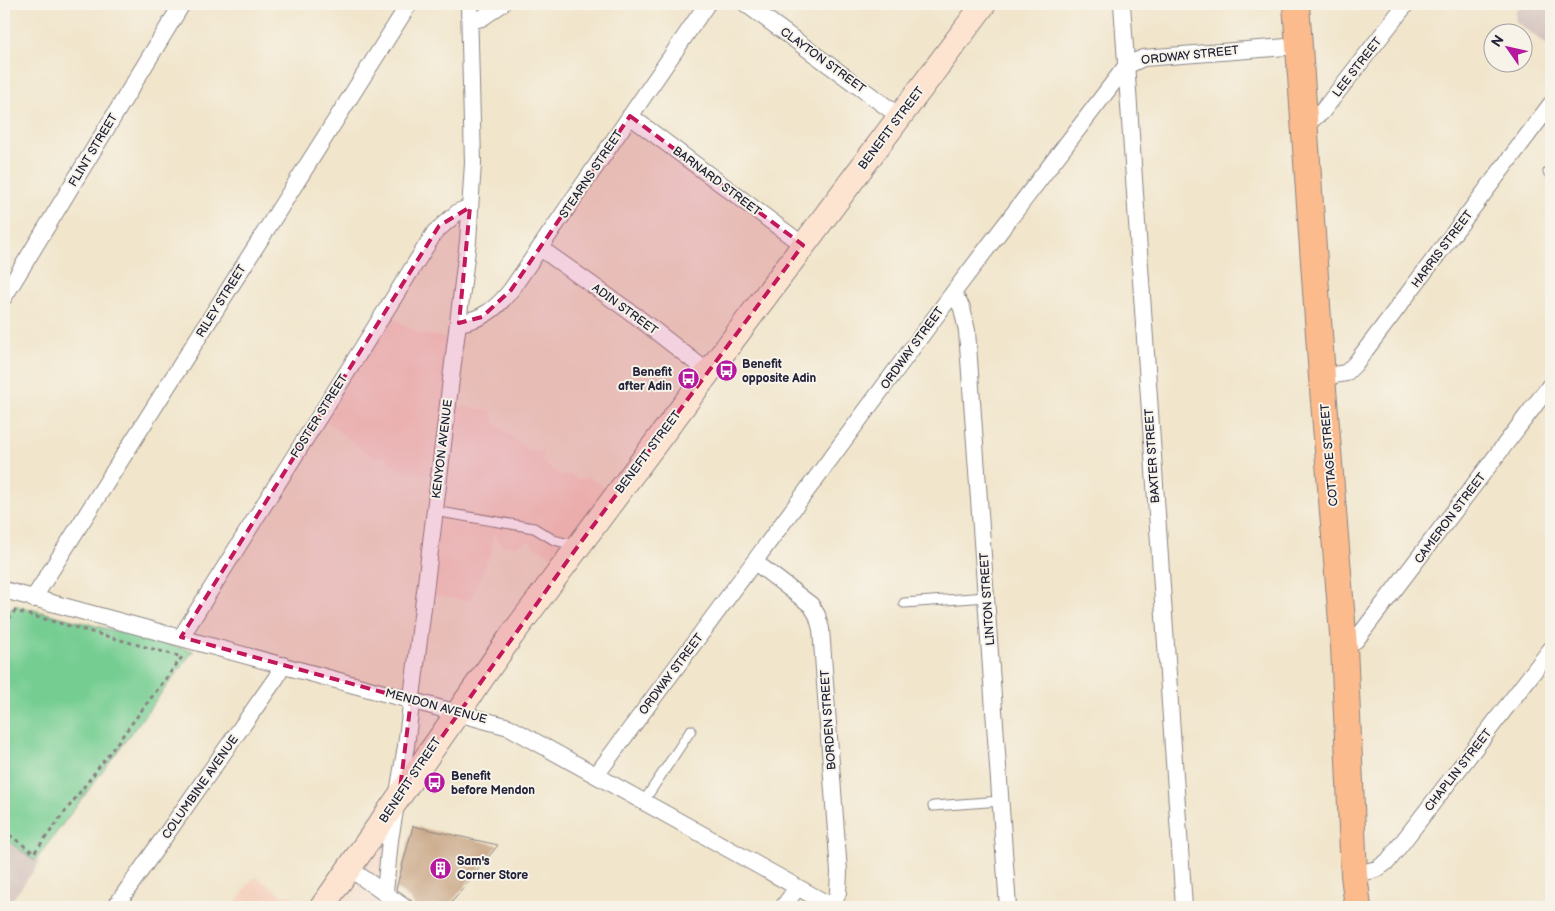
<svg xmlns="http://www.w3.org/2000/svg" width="1555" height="911" font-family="'Balsamiq Sans',sans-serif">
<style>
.built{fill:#f5d3c1}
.industrial{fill:#d1c0bc}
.green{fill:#75cd92;stroke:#4c7866}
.building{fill:#c49f7d}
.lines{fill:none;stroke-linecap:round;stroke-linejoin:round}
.lane-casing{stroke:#8a8483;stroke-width:11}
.street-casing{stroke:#8a8483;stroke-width:18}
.secondary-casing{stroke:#8a8483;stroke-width:26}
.primary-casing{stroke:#8a8483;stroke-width:28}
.path{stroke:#8a8483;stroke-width:3;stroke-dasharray:4 4;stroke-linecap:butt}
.lane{stroke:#fff;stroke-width:9}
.street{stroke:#fff;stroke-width:16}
.secondary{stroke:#fde4d1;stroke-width:24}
.primary{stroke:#fbbb8d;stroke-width:26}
.marked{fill:#c2185b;fill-opacity:0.2;stroke:#c2185b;stroke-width:4;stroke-dasharray:10 6;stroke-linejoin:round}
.labels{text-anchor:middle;stroke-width:4;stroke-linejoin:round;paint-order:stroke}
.street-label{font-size:12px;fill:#22223b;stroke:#f7f3e8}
.poi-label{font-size:12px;font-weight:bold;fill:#22223b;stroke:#f7f3e8;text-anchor:start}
</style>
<rect width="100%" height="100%" fill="#f7f3e8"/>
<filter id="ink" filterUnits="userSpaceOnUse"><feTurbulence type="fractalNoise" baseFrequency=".02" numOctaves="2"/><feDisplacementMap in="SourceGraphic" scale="10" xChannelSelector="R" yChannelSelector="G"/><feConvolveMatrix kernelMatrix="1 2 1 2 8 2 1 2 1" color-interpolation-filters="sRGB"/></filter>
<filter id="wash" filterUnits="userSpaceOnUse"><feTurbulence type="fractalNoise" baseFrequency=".0096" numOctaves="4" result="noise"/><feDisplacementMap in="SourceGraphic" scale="20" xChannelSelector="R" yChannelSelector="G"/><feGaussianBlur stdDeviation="1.12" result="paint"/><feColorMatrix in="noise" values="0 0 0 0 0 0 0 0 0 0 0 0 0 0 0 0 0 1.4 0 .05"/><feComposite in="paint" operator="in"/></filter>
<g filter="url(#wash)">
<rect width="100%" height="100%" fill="#f1e5cb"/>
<path class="built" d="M 389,316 L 419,333 L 460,340 L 455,405 L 491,411 L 494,423 L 529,451 L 544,452 L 542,461 L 559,475 L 571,474 L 578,479 L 589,477 L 617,497 L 569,567 L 533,546 L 530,541 L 516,546 L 502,546 L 493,535 L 491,554 L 469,601 L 432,595 L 442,478 L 407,472 L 389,463 L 386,456 L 374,458 L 324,420 Z
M 397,809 L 392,869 L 396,896 L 404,907 L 329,907 Z
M 257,877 L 282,895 L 290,895 L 308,907 L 233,907 L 251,880 Z"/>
<path class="industrial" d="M 1521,4 L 1551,4 L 1551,48 L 1516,22 L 1515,12 Z
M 4,835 L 40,862 L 7,907 L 4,907 Z"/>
<path class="green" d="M 14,605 L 193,651 L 35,861 L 4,838 L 4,618 Z"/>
<g id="blocks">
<path class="building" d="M 413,826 L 498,845 L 448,907 L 415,907 L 410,899 L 396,889 Z"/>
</g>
</g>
<g filter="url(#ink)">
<use href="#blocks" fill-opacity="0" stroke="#8a8483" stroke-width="1"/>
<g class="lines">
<defs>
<path id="lane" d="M 1548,172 L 1551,169
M 434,511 L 534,528 L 554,540 L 577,546
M 904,603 L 987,597
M 644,801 L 691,730
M 933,806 L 1001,801"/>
<path id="street" d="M 746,4 L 899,116
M 1122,4 L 1184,907
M 470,21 L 482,18 L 502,4
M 630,116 L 803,245
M 1304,125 L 1321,113 L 1406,4
M 540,248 L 636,316 L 708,372
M 953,293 L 962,308 L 967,331 L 1008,907
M 4,297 L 182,4
M 459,323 C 483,319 496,309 511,290 L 707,4
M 1322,377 L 1346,373 L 1355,364 L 1551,104
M 755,562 L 811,605 L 817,615 L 821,629 L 839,872 L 838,892 L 833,907
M 4,590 L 509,727 L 833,907
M 33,599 L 409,4
M 181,637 L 435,232 L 458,212 L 470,207
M 1344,646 L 1356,640 L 1551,384
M 597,774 L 953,293 L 1126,66 L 1143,58 L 1299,46
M 349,868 L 404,907
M 1354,875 L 1377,869 L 1388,861 L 1551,649
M 385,892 L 390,840 L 406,746 L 468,241 L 473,163 L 469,4
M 115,907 L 276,678 L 283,665
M 783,907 L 797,888"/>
<path id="secondary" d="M 322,907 L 512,635 L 984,4"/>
<path id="primary" d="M 1296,4 L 1322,377 L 1344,646 L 1354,875 L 1358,907"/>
</defs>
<use href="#lane" class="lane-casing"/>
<use href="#street" class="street-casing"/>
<use href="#secondary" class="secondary-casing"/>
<use href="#primary" class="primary-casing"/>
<path class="path" d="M 4,626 L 15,611 L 182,657 L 34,853 L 4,831"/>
<use href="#lane" class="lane"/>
<use href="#street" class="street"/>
<use href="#secondary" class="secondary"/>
<use href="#primary" class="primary"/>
</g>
</g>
<path class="marked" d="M 630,116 L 803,245 L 578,546 L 399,797 L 411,700 L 181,637 L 439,226 L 470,207 L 459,323 L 482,317 L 511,290 Z"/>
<defs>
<symbol id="bus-disc" viewBox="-11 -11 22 22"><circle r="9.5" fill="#b5179e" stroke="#f7f3e8"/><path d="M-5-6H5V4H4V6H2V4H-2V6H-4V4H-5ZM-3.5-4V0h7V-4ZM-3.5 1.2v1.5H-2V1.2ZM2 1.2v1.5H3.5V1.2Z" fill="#fff"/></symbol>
<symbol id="building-disc" viewBox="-11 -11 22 22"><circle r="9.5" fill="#b5179e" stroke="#f7f3e8"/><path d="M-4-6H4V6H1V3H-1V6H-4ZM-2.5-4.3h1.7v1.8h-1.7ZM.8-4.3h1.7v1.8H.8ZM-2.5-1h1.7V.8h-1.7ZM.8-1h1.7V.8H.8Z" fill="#fff"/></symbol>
</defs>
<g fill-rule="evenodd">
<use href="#bus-disc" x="714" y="358" width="25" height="25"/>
<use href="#bus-disc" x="676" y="366" width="25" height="25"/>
<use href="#bus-disc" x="422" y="770" width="25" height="25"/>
<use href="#building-disc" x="428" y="856" width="25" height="25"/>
</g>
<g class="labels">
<g class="street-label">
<text transform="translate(1190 55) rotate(-6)" y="4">ORDWAY STREET</text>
<text transform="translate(823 60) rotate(36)" y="4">CLAYTON STREET</text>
<text transform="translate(1357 67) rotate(-52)" y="4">LEE STREET</text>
<text transform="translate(891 128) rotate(-53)" y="4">BENEFIT STREET</text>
<text transform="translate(93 150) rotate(-59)" y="4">FLINT STREET</text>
<text transform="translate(591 174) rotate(-56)" y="4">STEARNS STREET</text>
<text transform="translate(717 181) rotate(37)" y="4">BARNARD STREET</text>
<text transform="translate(1442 249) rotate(-53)" y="4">HARRIS STREET</text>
<text transform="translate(221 301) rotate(-58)" y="4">RILEY STREET</text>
<text transform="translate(625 309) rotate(36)" y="4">ADIN STREET</text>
<text transform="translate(912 348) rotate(-54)" y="4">ORDWAY STREET</text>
<text transform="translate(319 416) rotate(-58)" y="4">FOSTER STREET</text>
<text transform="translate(442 449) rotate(-83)" y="4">KENYON AVENUE</text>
<text transform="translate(648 452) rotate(-53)" y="4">BENEFIT STREET</text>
<text transform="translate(1329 455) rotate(-95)" y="4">COTTAGE STREET</text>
<text transform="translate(1152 456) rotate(-94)" y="4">BAXTER STREET</text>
<text transform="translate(1450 518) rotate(-53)" y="4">CAMERON STREET</text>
<text transform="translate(987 599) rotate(-94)" y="4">LINTON STREET</text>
<text transform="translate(671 674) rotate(-53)" y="4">ORDWAY STREET</text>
<text transform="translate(436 706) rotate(15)" y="4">MENDON AVENUE</text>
<text transform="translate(828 720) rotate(-94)" y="4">BORDEN STREET</text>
<text transform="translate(1458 770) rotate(-52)" y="4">CHAPLIN STREET</text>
<text transform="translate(410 780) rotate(-56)" y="4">BENEFIT STREET</text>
<text transform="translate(200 787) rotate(-55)" y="4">COLUMBINE AVENUE</text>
</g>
<g class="poi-label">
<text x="742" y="368">Benefit<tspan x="742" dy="14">opposite Adin</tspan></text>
<text x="672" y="376" text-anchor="end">Benefit<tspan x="672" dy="14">after Adin</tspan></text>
<text x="451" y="780">Benefit<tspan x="451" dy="14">before Mendon</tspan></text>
<text x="457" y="865">Sam's<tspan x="457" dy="14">Corner Store</tspan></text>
</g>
</g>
<rect width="1555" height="911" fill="none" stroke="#f7f3e8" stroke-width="20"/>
<g transform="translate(1508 48) rotate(304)"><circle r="24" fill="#f7f3e8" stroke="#a29fa3"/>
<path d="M0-4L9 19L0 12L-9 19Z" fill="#b5179e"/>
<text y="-8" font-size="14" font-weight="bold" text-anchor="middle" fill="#22223b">N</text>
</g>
</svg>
